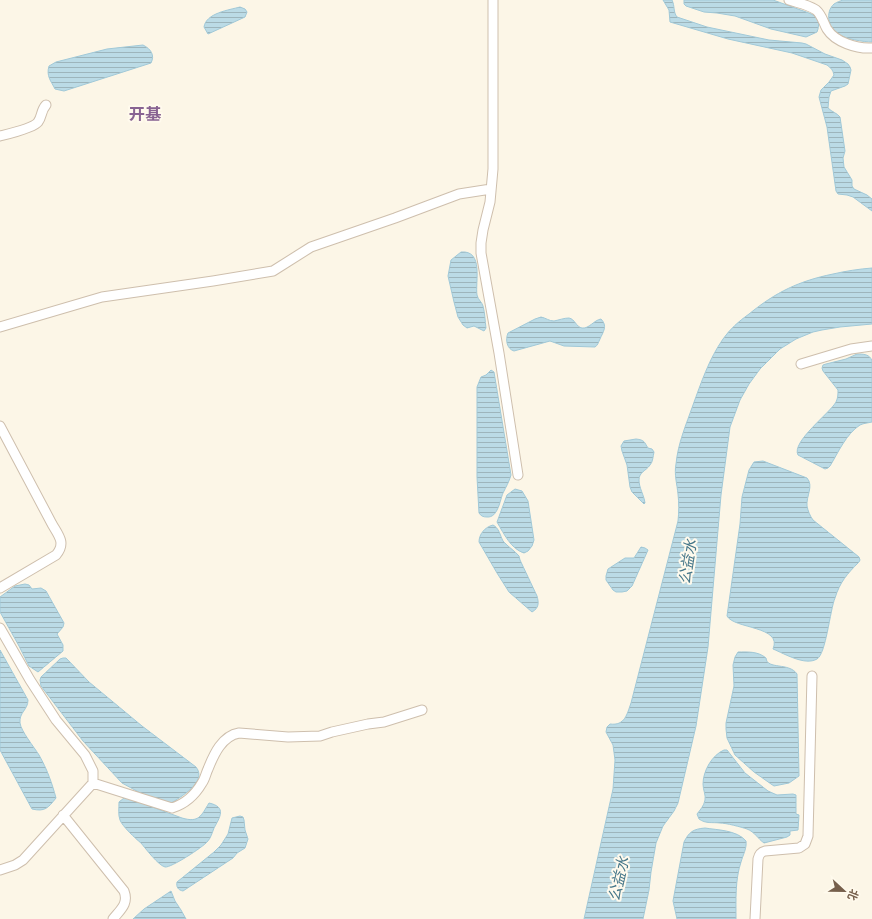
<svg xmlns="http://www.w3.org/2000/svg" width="872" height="919" font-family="Rubik,'Noto Sans SC',sans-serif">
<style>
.water{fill:url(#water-rules);stroke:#a1c9d8}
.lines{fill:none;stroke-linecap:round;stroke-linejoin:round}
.street-casing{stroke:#cebfad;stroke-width:11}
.street{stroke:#fff;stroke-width:9}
.labels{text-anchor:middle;stroke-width:4;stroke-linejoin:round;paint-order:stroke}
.water-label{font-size:15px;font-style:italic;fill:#457689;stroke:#fffaed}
.quarter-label{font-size:16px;font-weight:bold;fill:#886392;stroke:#fffaed}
</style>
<defs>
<pattern id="water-rules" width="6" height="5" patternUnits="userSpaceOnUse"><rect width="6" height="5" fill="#bbdbe6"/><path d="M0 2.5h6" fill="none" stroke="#9db5bc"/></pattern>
</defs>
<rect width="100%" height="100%" fill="#fcf6e7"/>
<path class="water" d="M 663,0 L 672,0 C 675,6 673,12 677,17 L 707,27 L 769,40 L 802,43 L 806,44 L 825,54 L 842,60 L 848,64 L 850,67 L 851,70 L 848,84 L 845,86 L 831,91 L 829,97 L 828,108 C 832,112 837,113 840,117 L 845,151 L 843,158 L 844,167 L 852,180 L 852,186 L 854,189 L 867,195 L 872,199 L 872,211 L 853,197 L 847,195 L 838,194 L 836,191 L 827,127 L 819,97 L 821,90 L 829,82 L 834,75 C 833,70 831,68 827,65 L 792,53 L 728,39 L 670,22 L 669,10 Z
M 684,0 L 773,0 L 809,13 L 815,16 L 819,22 L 818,29 L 817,32 L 806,37 L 771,29 L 735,16 L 717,13 L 704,12 L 686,6 L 684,4 Z
M 843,0 L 872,0 L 872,42 C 864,42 845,39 838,34 C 828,28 825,12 834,4 C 837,2 840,1 843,0 Z
M 240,7 L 245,9 L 247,12 L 245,17 L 208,34 L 204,27 C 206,13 229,10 240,7 Z
M 143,45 C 151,49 155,55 151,63 L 64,91 L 55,89 C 51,81 46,76 49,66 L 56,62 L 107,49 Z
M 461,252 C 484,250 475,282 477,295 C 478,300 482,302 483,306 C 485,313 485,321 486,328 L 484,331 L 474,326 L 467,328 L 463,325 L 458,317 L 454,302 L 448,276 L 451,260 Z
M 872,268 L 872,324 L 840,327 L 822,330 L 813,332 L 796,339 L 780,349 L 760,369 L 749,384 L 740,400 L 730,427 L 721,495 L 708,647 L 696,726 L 678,803 L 674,811 L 663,826 L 656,843 L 651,872 L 649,890 L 643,919 L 584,919 L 613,789 L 615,760 L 613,745 L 606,732 L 607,727 L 610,724 C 625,726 627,714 631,703 L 678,521 C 679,512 679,503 678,494 C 677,484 674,474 676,464 C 678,443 686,425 693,405 C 701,383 709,359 723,339 C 730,329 739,321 749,314 C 776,292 799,281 833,274 C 846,271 859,269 872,268 Z
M 541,317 C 546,318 549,321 554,321 C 559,320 564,318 569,318 C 575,319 576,327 582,328 C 589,329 594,320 601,319 C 608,326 603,332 600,339 C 598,343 598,345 595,347 L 564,346 L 550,341 L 514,351 C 507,349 505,340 508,333 L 535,319 Z
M 857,354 C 863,354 870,354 872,361 L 872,422 C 868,423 864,423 860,425 C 846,434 838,453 830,466 L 828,468 L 825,469 L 798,455 C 791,442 830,413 836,402 C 838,398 838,394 838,390 L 823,371 L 822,368 L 823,365 L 826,364 L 846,359 Z
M 491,370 L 494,372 L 511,475 C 509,482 506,487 503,493 C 500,500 498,518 487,517 C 483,517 481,516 479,513 L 477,477 L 477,387 L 481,377 L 486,375 Z
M 636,439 C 645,440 644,442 648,448 L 652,449 L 654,452 C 653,456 653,462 650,465 C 646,471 639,472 639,480 C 639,488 644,495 645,503 L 644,504 L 632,492 L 630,487 L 627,465 L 622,451 L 621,446 L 624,441 Z
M 763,461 L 807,478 C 814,486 806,496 807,506 C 808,511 810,516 813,520 L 859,557 L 860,560 L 859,562 C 847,574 840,582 835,598 C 830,610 826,654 817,659 C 805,666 785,654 773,649 C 783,626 734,629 727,616 L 740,524 L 742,497 L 749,470 L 754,462 Z
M 515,489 L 522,491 L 528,501 L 534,540 L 532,546 L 528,551 L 524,553 C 511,549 504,534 497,522 L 507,495 Z
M 493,525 C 499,528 500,535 503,541 C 508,547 514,550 519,556 L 520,560 L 537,596 C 539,603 539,608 532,612 L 509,592 L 497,573 L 479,542 C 479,534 485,527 493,525 Z
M 641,547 L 645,548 L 648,550 L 632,586 L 627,591 L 622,592 L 616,592 L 613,590 L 606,580 L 606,576 L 608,569 L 625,558 L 634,558 Z
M 25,584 L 29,585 L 32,589 L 41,588 L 46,591 L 64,623 L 63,627 L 57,634 L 63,645 L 63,651 L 38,672 L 29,666 L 19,646 L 0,612 L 0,597 L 15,586 Z
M 0,650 L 28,700 C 28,710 19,712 20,723 C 21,731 34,747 39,755 C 47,769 52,783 56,798 C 48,808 45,812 32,809 L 0,750 Z
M 738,652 C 747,652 758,651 766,658 C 767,670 789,662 797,674 L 799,776 L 789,783 L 774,786 L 771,784 L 754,772 L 735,755 L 727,738 L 726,729 L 726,723 L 734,686 L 733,665 L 735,657 Z
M 63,658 L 66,658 L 89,682 L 142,726 L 196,767 C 208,782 180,797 170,804 L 157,802 L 122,783 L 83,741 L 41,686 L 40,680 L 41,677 L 60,659 Z
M 724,750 L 727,750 L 745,773 L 768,791 L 777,795 L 793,794 L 796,795 L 796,814 L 799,815 L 798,830 L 790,831 L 790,835 L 787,837 L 764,843 C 758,839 755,832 747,829 C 741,827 726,823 720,823 C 712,822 706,824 699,819 L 697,814 C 700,810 704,806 705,800 C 706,795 703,790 703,784 C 703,771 712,755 724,750 Z
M 124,798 L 128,798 L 182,818 C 199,823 201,816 209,803 C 227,807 220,817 214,828 C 212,833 211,838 207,842 C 203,847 171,868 165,867 C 158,865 146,849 141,843 C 136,839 122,826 120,820 C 118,815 119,808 119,802 Z
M 240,816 L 243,817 L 244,820 L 245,830 L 248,839 L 245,848 L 237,853 L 233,858 L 183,891 C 178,890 176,887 177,882 L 214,852 L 221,845 L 228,834 L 232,818 Z
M 705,828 C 717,830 737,830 746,841 C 747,848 743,855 741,862 C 735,880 736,900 736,919 L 677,919 L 673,901 L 684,842 C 689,832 693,829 705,828 Z
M 171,891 L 175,901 L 181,910 L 186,919 L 133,919 L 144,909 Z"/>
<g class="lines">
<defs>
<path id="street" d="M 493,0 L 493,169 L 490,202 L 483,230 L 481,243 L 481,253 L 499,353 L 518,475
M 789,0 C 798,3 809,5 816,10 C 822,15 823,22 827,29 C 835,42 857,49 872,48
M 0,136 C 8,134 34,128 38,122 C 42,117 41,110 46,105
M 0,327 L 102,297 L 213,281 L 273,271 L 311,247 L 395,218 L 459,194 L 491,189
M 801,364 L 851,349 L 872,346
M 0,426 L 52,524 C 59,536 66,543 56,555 L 0,588
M 0,628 L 30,680 L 56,720 L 85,755 L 93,771 L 93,783 L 23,860 L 15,865 L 0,870
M 93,783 L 172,808 C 185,804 195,795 202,783 C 205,779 206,773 208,769 C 214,754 222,736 239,733 L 288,737 L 320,736 L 332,732 L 368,724 L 384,722 L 422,710
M 63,815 L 124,891 C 129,904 120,910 113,919
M 755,919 L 758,859 C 759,854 761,852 765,851 L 799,848 L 805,844 L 808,836 L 812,676"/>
</defs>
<use href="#street" class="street-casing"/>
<use href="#street" class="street"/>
</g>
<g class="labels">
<g class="water-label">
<text transform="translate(688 562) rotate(-81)" y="5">公益水</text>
<text transform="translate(619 879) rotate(-77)" y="5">公益水</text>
</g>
<g class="quarter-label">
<text x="145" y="120">开基</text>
</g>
</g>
<g transform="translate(844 891) rotate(112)" stroke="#fffaed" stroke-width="3" paint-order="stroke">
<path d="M0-3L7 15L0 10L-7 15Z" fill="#765f4b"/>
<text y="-6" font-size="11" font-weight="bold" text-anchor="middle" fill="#765f4b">北</text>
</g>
</svg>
